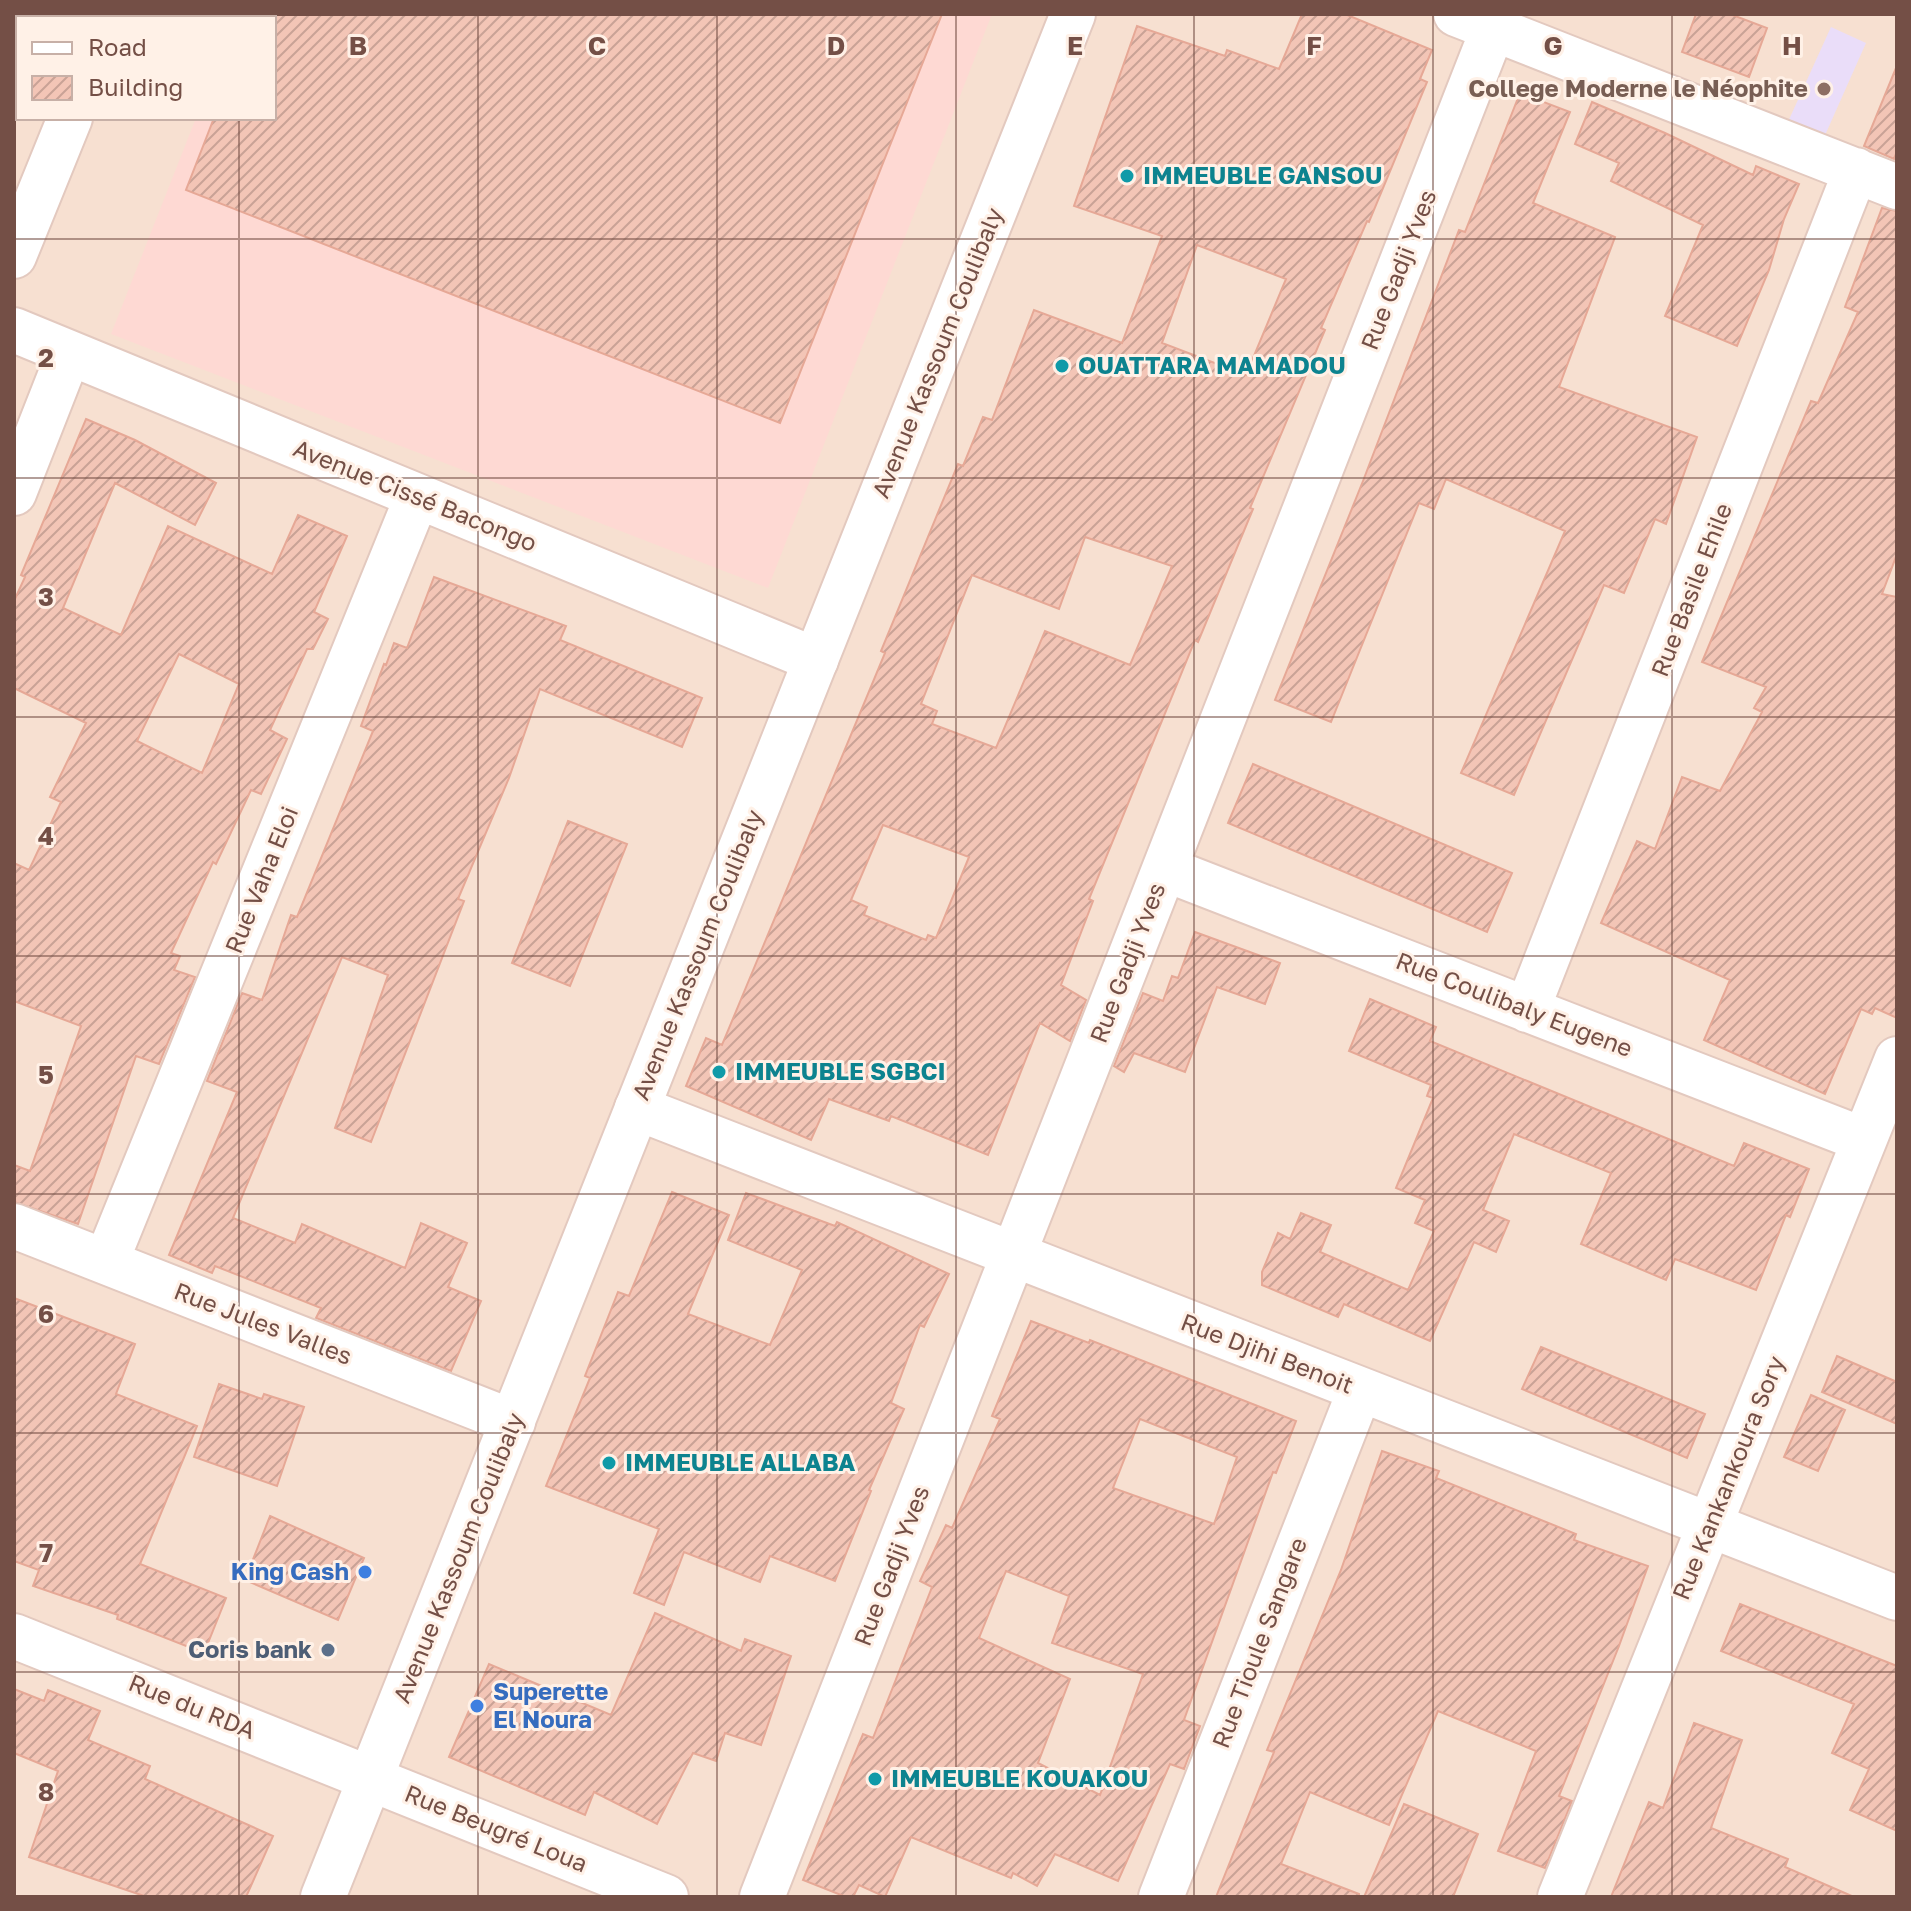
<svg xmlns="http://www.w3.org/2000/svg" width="1911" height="1911" font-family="'Golos Text',sans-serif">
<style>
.residential{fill:#f7e0d1;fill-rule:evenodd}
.commercial{fill:#fed9d3}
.education{fill:#eaddf9}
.building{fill:url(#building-hatch);stroke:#e6a896;stroke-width:2;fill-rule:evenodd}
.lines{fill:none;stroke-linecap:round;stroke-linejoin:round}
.minor-casing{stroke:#e3c9bf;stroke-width:48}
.tertiary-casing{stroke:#e3c9bf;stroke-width:48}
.minor{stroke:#fff;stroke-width:44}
.tertiary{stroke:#fff;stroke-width:44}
.grid{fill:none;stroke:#744f46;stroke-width:2;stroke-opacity:0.55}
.education-dot{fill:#8d6e63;stroke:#fff1e7;stroke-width:3}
.culture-dot{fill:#0f9aa8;stroke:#fff1e7;stroke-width:3}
.shop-dot{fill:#3f7fe0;stroke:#fff1e7;stroke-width:3}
.service-dot{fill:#5c6f8a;stroke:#fff1e7;stroke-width:3}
.labels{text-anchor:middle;stroke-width:6;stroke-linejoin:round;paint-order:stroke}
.education-label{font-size:24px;font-weight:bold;fill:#785e54;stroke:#fff1e7;text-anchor:end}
.culture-label{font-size:24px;font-weight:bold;fill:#0d838f;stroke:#fff1e7;text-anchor:start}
.street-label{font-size:24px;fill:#744f46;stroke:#fff1e7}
.shop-label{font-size:24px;font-weight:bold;fill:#366cbe;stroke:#fff1e7;text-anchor:end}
.service-label{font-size:24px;font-weight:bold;fill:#4e5e75;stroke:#fff1e7;text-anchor:end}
.grid-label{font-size:26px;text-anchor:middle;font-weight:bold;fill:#744f46;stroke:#fff1e7;stroke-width:6;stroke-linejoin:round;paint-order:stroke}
</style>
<defs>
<pattern id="building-hatch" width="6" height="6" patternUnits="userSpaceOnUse" patternTransform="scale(2)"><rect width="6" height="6" fill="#f3c5b6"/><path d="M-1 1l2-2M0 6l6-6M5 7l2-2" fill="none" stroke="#c9a296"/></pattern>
</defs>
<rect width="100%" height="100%" fill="#fdede0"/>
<path class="residential" d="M 14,14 L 1897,14 L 1897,1897 L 14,1897 ZM 18,18 L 274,18 L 274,118 L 18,118 Z"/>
<path class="commercial" d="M 237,14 L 992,14 L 768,588 L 111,334 L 196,118 L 274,118 L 274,18 L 235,18 Z"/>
<path class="education" d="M 1831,27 L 1866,43 L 1818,151 L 1782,135 Z"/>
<path class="building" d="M 274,14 L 942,14 L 780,423 L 186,190 L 214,118 L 274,118 Z
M 1302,14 L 1345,14 L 1432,50 L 1420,79 L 1427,82 L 1369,222 L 1367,221 L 1321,328 L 1325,330 L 1250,508 L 1253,509 L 1198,642 L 1195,640 L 1089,899 L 1093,901 L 1061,985 L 1086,1000 L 1070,1041 L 1040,1023 L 988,1155 L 891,1116 L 889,1121 L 829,1099 L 811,1140 L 686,1086 L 706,1038 L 722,1045 L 885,653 L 881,651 L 958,464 L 963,466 L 983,417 L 992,420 L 1034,310 L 1122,343 L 1162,236 L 1074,206 L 1137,26 L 1225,56 L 1227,50 L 1279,69 ZM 1197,245 L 1286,279 L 1246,375 L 1162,343 ZM 1085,537 L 1172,566 L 1130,665 L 1045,631 L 996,748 L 932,724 L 937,711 L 921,704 L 972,575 L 1059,609 ZM 883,825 L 969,857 L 936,938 L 928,935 L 926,940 L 864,915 L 867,907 L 851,900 Z
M 1696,14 L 1730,14 L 1767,28 L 1749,77 L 1682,52 Z
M 1896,68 L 1897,151 L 1894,159 L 1864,146 Z
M 1520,93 L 1570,112 L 1533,203 L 1615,237 L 1559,387 L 1697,437 L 1666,524 L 1655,519 L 1624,593 L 1604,585 L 1514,795 L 1461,773 L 1565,531 L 1446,479 L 1434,509 L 1419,503 L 1331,722 L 1275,700 L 1363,481 L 1459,230 L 1465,232 Z
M 1592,102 L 1665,133 L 1753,175 L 1756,166 L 1799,184 L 1784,219 L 1769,270 L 1737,346 L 1665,316 L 1703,225 L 1611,181 L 1619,163 L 1575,144 Z
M 1882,208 L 1897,211 L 1897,554 L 1882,594 L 1897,597 L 1897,1018 L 1875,1008 L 1872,1014 L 1861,1009 L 1825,1094 L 1704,1040 L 1730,980 L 1601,923 L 1637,841 L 1655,849 L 1682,777 L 1720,791 L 1762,712 L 1754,708 L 1766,687 L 1702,662 L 1811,401 L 1818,403 L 1858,312 L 1845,307 Z
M 86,419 L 135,440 L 216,483 L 195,525 L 115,483 L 63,608 L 121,635 L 168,526 L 272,574 L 298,515 L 347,536 L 314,612 L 328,619 L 313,649 L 307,649 L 270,730 L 287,739 L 261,794 L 251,790 L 216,864 L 213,862 L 171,953 L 180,956 L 174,970 L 195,977 L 159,1064 L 136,1056 L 78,1224 L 14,1202 L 14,1165 L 30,1171 L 81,1026 L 14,1001 L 14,863 L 29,870 L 61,802 L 50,797 L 86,723 L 14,688 L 14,601 L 25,577 L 21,575 ZM 179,654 L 239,684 L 202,773 L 137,741 Z
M 434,577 L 566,626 L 560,640 L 702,698 L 682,747 L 540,689 L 509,778 L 458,899 L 464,901 L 371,1142 L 335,1128 L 388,975 L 342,957 L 233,1218 L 295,1243 L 302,1224 L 405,1268 L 421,1223 L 467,1243 L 448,1287 L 481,1301 L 451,1371 L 316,1318 L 321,1308 L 215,1266 L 212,1273 L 169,1255 L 237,1092 L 207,1081 L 242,993 L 262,1000 L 291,915 L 297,917 L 373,731 L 361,726 L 384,664 L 386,665 L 394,643 L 407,648 Z
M 1253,764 L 1512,873 L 1487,932 L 1228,823 Z
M 568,821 L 627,844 L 570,986 L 512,963 Z
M 1195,932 L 1280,963 L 1265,1004 L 1217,987 L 1185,1072 L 1134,1053 L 1124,1072 L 1114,1066 L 1143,993 L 1163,1001 L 1172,976 L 1178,978 Z
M 1370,999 L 1436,1027 L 1430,1041 L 1734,1166 L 1744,1143 L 1809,1169 L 1790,1217 L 1786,1215 L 1756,1290 L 1675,1259 L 1666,1280 L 1581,1244 L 1611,1173 L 1514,1134 L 1483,1210 L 1509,1221 L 1496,1252 L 1474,1242 L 1430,1341 L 1344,1304 L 1338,1317 L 1262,1285 L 1262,1272 L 1278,1233 L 1290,1239 L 1301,1213 L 1331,1225 L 1320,1252 L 1408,1290 L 1434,1231 L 1415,1223 L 1425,1200 L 1396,1188 L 1433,1098 L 1427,1096 L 1431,1085 L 1349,1051 Z
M 672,1192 L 729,1215 L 688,1314 L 770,1345 L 802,1270 L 728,1240 L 746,1193 L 835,1226 L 837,1222 L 949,1274 L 924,1327 L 920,1325 L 891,1403 L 904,1409 L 869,1490 L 871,1491 L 835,1581 L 770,1556 L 760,1582 L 684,1552 L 664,1605 L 634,1593 L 659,1529 L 546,1486 L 590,1378 L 585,1376 L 618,1292 L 629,1296 Z
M 14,1298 L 135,1344 L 116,1394 L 197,1426 L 140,1564 L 226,1598 L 204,1653 L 117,1619 L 118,1615 L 33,1586 L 39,1570 L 14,1561 Z
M 1031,1321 L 1089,1343 L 1090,1340 L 1296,1421 L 1276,1473 L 1273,1472 L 1184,1720 L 1200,1726 L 1184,1769 L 1170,1764 L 1118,1881 L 1055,1854 L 1037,1886 L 1013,1873 L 1011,1878 L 911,1837 L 885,1897 L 859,1885 L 853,1897 L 846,1897 L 803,1880 L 863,1734 L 873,1738 L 932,1587 L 920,1581 L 946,1525 L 952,1528 L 1000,1419 L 992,1416 ZM 1140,1419 L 1237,1457 L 1214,1524 L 1113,1488 ZM 1006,1571 L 1069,1596 L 1052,1643 L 1143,1674 L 1100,1795 L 1038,1763 L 1070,1679 L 979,1638 Z
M 1541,1347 L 1705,1414 L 1687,1458 L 1522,1389 Z
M 1837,1356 L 1897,1382 L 1897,1424 L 1822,1392 Z
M 219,1384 L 262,1399 L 264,1394 L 304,1407 L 277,1486 L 194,1457 Z
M 1811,1395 L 1845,1410 L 1818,1471 L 1784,1457 Z
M 1382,1451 L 1439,1471 L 1436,1478 L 1576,1534 L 1574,1540 L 1648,1566 L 1619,1646 L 1559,1796 L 1572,1801 L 1545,1868 L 1498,1851 L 1536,1751 L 1438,1711 L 1389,1825 L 1310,1792 L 1281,1864 L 1359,1894 L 1359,1897 L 1216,1897 L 1274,1752 L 1267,1750 L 1341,1570 Z
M 270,1516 L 364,1558 L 338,1620 L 245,1580 Z
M 1740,1604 L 1897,1666 L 1897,1831 L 1850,1810 L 1869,1769 L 1832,1753 L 1854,1704 L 1721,1651 Z
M 655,1613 L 741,1651 L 745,1639 L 791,1656 L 761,1745 L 725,1733 L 716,1761 L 693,1753 L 657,1824 L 594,1792 L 585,1815 L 449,1757 L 489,1664 L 611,1715 Z
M 14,1689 L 44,1701 L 48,1690 L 100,1711 L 88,1740 L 150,1766 L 145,1779 L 273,1836 L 246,1897 L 147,1897 L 29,1857 L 58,1771 L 14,1753 Z
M 1694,1723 L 1742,1740 L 1711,1828 L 1788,1859 L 1785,1867 L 1854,1897 L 1611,1897 L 1649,1802 L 1663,1808 Z
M 1404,1804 L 1478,1834 L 1453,1897 L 1364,1897 Z"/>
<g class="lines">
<defs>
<path id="minor" d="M 1456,14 L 1897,187
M 110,18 L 112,14
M 14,256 L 70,118
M 14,330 L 816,660
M 14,493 L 69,353
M 1165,869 L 1864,1140
M 1527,1010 L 1856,170
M 637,1108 L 1897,1598
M 14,1226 L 513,1422
M 106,1262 L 417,497
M 14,1636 L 666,1897
M 762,1897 L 1493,29
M 1161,1897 L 1360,1390
M 1560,1897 L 1897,1059"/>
<path id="tertiary" d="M 323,1897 L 1073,14"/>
</defs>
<use href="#minor" class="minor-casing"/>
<use href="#tertiary" class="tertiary-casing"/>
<use href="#minor" class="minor"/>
<use href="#tertiary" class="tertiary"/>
</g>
<path class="grid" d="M 239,14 L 239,18M 478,14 L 478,1897M 717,14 L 717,1897M 956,14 L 956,1897M 1194,14 L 1194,1897M 1433,14 L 1433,1897M 1672,14 L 1672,1897M 239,118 L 239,1897M 14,239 L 1897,239M 14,478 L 1897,478M 14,717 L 1897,717M 14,956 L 1897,956M 14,1194 L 1897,1194M 14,1433 L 1897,1433M 14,1672 L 1897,1672"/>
<circle class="education-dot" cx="1824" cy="89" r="8"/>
<g class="culture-dot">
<circle cx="1127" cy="176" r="8"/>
<circle cx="1062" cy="366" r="8"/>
<circle cx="719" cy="1072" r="8"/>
<circle cx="609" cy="1463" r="8"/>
<circle cx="875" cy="1779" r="8"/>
</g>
<g class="shop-dot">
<circle cx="365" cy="1572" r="8"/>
<circle cx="477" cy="1706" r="8"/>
</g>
<circle class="service-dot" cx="328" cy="1650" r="8"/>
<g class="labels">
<g class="education-label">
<text x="1808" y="97">College Moderne le Néophite</text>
</g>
<g class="culture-label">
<text x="1143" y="184">IMMEUBLE GANSOU</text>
<text x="1078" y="374">OUATTARA MAMADOU</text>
<text x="735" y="1080">IMMEUBLE SGBCI</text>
<text x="625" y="1471">IMMEUBLE ALLABA</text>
<text x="891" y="1787">IMMEUBLE KOUAKOU</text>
</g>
<g class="street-label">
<text transform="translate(1399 270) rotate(-69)" y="8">Rue Gadji Yves</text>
<text transform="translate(938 353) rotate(-68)" y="8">Avenue Kassoum Coulibaly</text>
<text transform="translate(415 496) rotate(22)" y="8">Avenue Cissé Bacongo</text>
<text transform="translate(1692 590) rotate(-69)" y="8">Rue Basile Ehile</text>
<text transform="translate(262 880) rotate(-68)" y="8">Rue Vaha Eloi</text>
<text transform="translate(698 955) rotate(-68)" y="8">Avenue Kassoum Coulibaly</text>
<text transform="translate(1128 963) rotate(-69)" y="8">Rue Gadji Yves</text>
<text transform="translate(1514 1005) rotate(21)" y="8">Rue Coulibaly Eugene</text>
<text transform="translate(263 1324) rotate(21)" y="8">Rue Jules Valles</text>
<text transform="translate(1267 1354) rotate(21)" y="8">Rue Djihi Benoit</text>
<text transform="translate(1729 1478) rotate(-68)" y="8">Rue Kankankoura Sory</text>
<text transform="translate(459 1558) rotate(-68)" y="8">Avenue Kassoum Coulibaly</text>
<text transform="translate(892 1566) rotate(-69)" y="8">Rue Gadji Yves</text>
<text transform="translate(1260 1643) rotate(-69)" y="8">Rue Tioule Sangare</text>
<text transform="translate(192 1707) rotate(22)" y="8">Rue du RDA</text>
<text transform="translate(496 1829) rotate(22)" y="8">Rue Beugré Loua</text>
</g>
<g class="shop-label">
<text x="349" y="1580">King Cash</text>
<text x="493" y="1700" text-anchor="start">Superette<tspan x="493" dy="28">El Noura</tspan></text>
</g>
<g class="service-label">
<text x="312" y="1658">Coris bank</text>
</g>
</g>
<g class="grid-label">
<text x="358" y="55">B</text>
<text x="597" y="55">C</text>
<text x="836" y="55">D</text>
<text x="1075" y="55">E</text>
<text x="1314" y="55">F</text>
<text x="1553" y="55">G</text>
<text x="1792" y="55">H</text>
<text x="46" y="367">2</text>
<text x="46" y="606">3</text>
<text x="46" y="845">4</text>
<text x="46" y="1084">5</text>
<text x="46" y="1323">6</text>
<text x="46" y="1562">7</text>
<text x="46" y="1801">8</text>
</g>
<rect width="1911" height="1911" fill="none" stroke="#744f46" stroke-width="32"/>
<rect x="16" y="16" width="260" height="104" fill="#fff1e7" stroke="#c7b0a7" stroke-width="2"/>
<rect x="32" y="42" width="40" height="12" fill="#ffffff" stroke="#c7b0a7" stroke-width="2"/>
<text x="88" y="56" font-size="24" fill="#744f46">Road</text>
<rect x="32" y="76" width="40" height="24" fill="url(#building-hatch)" stroke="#c7b0a7" stroke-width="2"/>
<text x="88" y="96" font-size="24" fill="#744f46">Building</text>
</svg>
